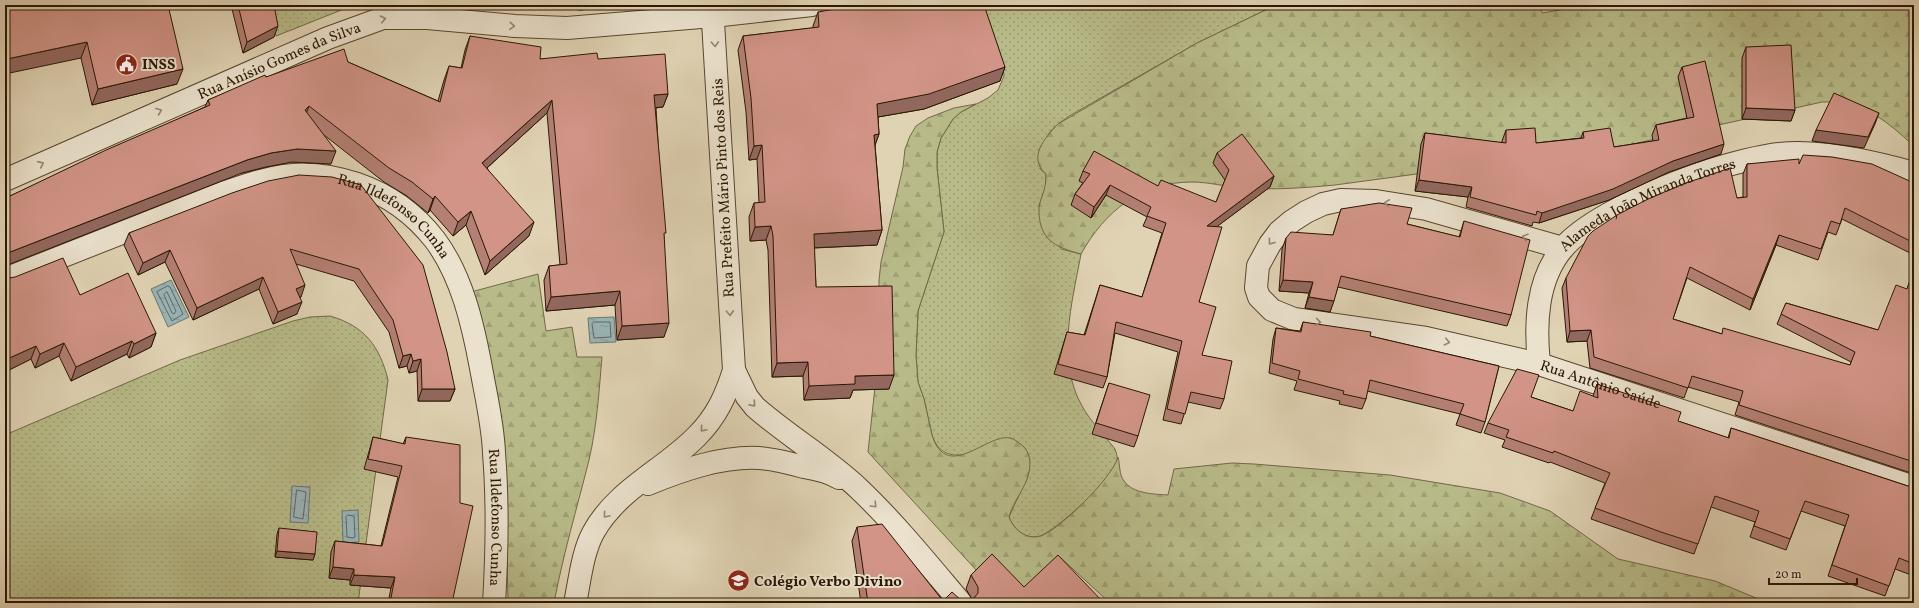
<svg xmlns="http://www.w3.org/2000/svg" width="1919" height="608" font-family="Vollkorn,serif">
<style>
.grass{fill:url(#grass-dots);stroke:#716946}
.forest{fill:url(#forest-firs);stroke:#716946}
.water{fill:url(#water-ripples);stroke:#6d7670}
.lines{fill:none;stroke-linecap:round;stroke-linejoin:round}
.shore{stroke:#62665e;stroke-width:1}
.minor-casing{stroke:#58462f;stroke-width:24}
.minor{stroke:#ebe2ce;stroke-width:22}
.wall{fill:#b47f74;stroke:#2a1703}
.shaded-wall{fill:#92685e;stroke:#2a1703}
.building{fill:#d19487;stroke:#2a1703}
.oneway{stroke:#948773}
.labels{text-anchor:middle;stroke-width:4;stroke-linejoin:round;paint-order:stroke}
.street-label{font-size:15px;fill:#2a1703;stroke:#ebe2ce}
.poi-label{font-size:15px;font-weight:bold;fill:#2a1703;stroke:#ebe2ce;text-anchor:start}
</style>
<defs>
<pattern id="grass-dots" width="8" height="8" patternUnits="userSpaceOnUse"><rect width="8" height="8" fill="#b8bb89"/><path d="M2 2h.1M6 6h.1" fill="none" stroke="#9ea075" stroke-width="1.8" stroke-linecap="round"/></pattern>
<pattern id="forest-firs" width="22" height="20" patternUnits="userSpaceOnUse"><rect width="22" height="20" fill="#b8bb89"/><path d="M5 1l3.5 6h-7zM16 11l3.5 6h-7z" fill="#9ea075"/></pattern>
<pattern id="water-ripples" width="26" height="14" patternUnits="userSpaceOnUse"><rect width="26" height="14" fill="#99b5b9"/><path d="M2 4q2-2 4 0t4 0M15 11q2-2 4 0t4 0" fill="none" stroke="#849b9d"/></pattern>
</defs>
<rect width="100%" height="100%" fill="#e0d3b4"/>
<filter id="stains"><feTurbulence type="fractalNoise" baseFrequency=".005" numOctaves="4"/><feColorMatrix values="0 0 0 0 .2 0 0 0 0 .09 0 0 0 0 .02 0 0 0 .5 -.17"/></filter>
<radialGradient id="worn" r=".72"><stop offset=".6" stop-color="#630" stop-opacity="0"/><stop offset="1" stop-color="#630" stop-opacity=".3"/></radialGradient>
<path class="grass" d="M 269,5 L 354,5 L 276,36 Z
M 994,5 L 1276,5 L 1197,43 L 1071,115 C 1043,133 1045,138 1040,169 L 1046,174 L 1046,186 L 1039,206 L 1061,249 L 1081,254 C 1072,303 1056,360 1082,406 C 1091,422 1104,435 1115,449 C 1117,454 1118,459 1116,464 C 1109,481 1057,530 1040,536 C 1026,540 1014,530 1009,517 L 1028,475 L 1025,448 L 1011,438 C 986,447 944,473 932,435 L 924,399 L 918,382 L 916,355 L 918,311 L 944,232 L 937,168 L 937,152 L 941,138 L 953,119 L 961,112 L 988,98 L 998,90 L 1004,76 L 1003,66 L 981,11 Z
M 330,316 C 365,326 380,347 388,380 L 358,603 L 5,603 L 5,435 L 180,360 L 293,321 L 310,317 Z"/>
<path class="forest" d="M 1276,5 L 1541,5 L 1542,13 L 1589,5 L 1914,5 L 1914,146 C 1885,120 1863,100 1822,102 L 1624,146 L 1335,185 C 1304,188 1274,190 1243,188 C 1227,187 1209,182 1192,182 C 1141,182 1105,211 1081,254 C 1054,247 1038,239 1039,207 C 1040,200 1044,193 1045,186 C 1046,182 1046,178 1046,174 C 1027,157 1045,138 1058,124 L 1197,43 Z
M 976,104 L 961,112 L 953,119 L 941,138 L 937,152 L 937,168 L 944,232 L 918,311 L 916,355 L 918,382 L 924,399 L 932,435 C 947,483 987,433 1010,438 C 1015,439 1019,443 1023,446 C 1030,453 1031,462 1029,472 C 1026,488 1013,501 1009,517 C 1014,530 1026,540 1041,536 C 1060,529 1113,477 1118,457 C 1120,464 1119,475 1124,481 C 1133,494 1154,494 1168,495 L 1174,469 L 1232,463 L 1254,464 L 1390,475 L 1500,493 L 1550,511 L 1618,559 L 1715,581 L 1768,603 L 1110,603 L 1061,558 L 1019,595 L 978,572 L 868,452 L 879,350 L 879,280 L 881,262 L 903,167 L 905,149 L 910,136 L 916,126 L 928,118 L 954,108 Z
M 538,274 L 546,331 L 572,327 L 577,357 L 602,357 C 599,391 597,426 589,460 C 577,508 563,555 554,603 L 508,603 L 507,550 L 471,292 Z"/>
<path class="water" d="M 171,280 L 189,317 L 168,327 L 151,289 Z
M 614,317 L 616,342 L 590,343 L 588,318 Z
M 292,486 L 310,487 L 308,523 L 290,522 Z
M 358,510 L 359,542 L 343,543 L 342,511 Z"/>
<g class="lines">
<path class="shore" d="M 168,286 L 170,287 L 183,314 L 172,321 L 157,292 Z
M 167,292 L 176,311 L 174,314 L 172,313 L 164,295 Z
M 594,322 L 610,322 L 611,337 L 594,338 L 592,324 Z
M 297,490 L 306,492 L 303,519 L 294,517 Z
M 348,515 L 354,516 L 355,537 L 353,538 L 347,537 L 346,517 Z"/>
<defs>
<g id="minor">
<path id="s1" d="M 5,180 L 328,38 L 383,18 L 427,18 L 515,26 L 567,28 L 713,16 L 812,5"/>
<path id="s2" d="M 1563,248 L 1426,209 L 1376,201 L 1341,200 L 1323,204 L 1306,212 L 1292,221 L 1279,232 L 1270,244 L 1258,266 L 1256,288 L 1259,297 L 1272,310 L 1294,319 L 1426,338 L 1539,364 L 1914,487"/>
<path id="s3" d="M 5,279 L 223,193 C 243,186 263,179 284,176 C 309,172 333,176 357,184 C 389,195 414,213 435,240 C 462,276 473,325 481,368 C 486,396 493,425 494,453 C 498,503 497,554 494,603"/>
<path id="s4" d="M 1539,364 C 1535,325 1536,280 1563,248 C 1599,205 1744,150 1801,153 C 1839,154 1877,163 1914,173"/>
<path d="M 734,370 L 747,397 L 755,407 C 788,436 826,458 858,488 C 895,523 928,564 961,603"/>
<path d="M 648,484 C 682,470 722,456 759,458 C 774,459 789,463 804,467 C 816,469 829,472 839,478"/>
<path d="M 575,603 C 580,580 582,554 593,533 C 617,489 664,470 697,436 C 716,417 726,396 734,370 L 712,5"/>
</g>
</defs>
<use href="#minor" class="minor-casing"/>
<use href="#minor" class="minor"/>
</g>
<path class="wall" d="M 5,5 L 177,84 L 92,105 L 81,58 Z
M 231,5 L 274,5 L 274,37 L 243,53 Z
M 818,12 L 1005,67 L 1000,81 L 924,109 L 878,117 L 879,134 L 875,145 L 882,230 L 877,245 L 814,248 L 816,287 L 889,389 L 853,390 L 850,398 L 804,400 L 803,376 L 772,377 L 768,250 L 766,240 L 750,241 L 749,217 L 754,203 L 759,203 L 757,159 L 749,160 L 746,112 L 738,50 L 743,36 L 813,28 L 813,26 Z
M 470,36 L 540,59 L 598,59 L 668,94 L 663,107 L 656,108 L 664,239 L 664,337 L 617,340 L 615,305 L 546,311 L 544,280 L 549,266 L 560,265 L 547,113 L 487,168 L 529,236 L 485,275 L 466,225 L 453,236 L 430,210 L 428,213 L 407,196 L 384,182 L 324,135 L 331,164 L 292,162 L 266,167 L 242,173 L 10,196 L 205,107 L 208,100 L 266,77 L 348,62 L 438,101 L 444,80 L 449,66 L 461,68 L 465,50 Z
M 1746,47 L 1795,110 L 1791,121 L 1742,119 L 1742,58 Z
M 1682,67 L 1721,154 L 1669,172 L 1609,200 L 1539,223 L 1533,222 L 1532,226 L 1466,207 L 1468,197 L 1415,191 L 1421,144 L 1425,133 L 1502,143 L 1502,141 L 1506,130 L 1536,143 L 1581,138 L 1583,132 L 1614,147 L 1653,141 L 1652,135 L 1656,125 L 1687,118 L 1678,77 Z
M 1217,153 L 1274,176 L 1270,187 L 1216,227 L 1199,302 L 1202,355 L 1224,399 L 1220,409 L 1188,402 L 1181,424 L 1163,420 L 1178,352 L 1115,333 L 1107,377 L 1103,388 L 1054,374 L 1064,342 L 1067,332 L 1084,335 L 1100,285 L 1142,297 L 1162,233 L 1143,226 L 1147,217 L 1106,195 L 1091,218 L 1071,205 L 1075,194 L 1083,183 L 1079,181 L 1083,171 L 1158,186 L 1216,202 L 1225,180 L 1213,163 Z
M 1747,164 L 1799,164 L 1914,183 L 1914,255 L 1842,219 L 1836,235 L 1828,232 L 1818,260 L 1776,245 L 1750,310 L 1687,278 L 1673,319 L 1722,334 L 1850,365 L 1851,362 L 1777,324 L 1786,303 L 1878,330 L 1907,289 L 1914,269 L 1914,474 L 1735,415 L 1739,402 L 1688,387 L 1684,398 L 1590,368 L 1587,341 L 1567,342 L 1562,288 L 1566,278 L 1737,198 L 1743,197 L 1743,174 Z
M 299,175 L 455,389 L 450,401 L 418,401 L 417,371 L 409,373 L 407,366 L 399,368 L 389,332 L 354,281 L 296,264 L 301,297 L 300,298 L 297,314 L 273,324 L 259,289 L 193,320 L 165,262 L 138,275 L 124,245 L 129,233 Z
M 1341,209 L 1407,224 L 1459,237 L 1464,221 L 1511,315 L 1507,326 L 1338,287 L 1330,312 L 1305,308 L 1309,293 L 1279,291 L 1282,249 L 1286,238 L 1333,235 Z
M 5,276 L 80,295 L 156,333 L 151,347 L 129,358 L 127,354 L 71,381 L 59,356 L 35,368 L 31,359 L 5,372 Z
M 1303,322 L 1370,336 L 1499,366 L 1485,422 L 1481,433 L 1456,425 L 1460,414 L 1367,391 L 1366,399 L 1362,409 L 1339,404 L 1340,401 L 1294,390 L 1297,381 L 1269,373 L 1273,339 L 1276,328 L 1300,331 Z
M 1109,383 L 1138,436 L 1134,447 L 1092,434 Z
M 1597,384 L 1678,421 L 1728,438 L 1731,428 L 1914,488 L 1914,576 L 1895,569 L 1885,596 L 1828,576 L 1845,526 L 1801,511 L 1786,550 L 1750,537 L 1755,522 L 1711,507 L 1694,554 L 1657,542 L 1591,519 L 1605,483 L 1550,462 L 1549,463 L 1502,447 L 1505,440 L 1484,433 L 1488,423 L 1531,397 L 1573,411 L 1593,396 Z
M 373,437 L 403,444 L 406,437 L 452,603 L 388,603 L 391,588 L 350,585 L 350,580 L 329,578 L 331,552 L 335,541 L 381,546 L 398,477 L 364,469 L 370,448 Z
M 857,527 L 943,601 L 969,601 L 972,599 L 966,589 L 971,575 L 1024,587 L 1104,603 L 861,603 L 852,541 Z
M 279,528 L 315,554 L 313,560 L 275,557 L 277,534 Z"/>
<path class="shaded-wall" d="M 536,5 L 615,5 L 581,10 Z
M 278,26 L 274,37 L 243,53 L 247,42 Z
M 87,42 L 81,58 L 5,74 L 5,64 L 7,59 Z
M 1005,67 L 1000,81 L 924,109 L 872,118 L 877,104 Z
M 183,69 L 177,84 L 92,105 L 98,89 Z
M 668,94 L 663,107 L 649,108 L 654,95 Z
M 552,100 L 547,113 L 477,177 L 482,163 Z
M 309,106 L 304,120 L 305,110 Z
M 1746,108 L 1795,110 L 1791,121 L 1742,119 Z
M 1879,113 L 1875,124 L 1864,148 L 1812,141 L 1816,130 Z
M 879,134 L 874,148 L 874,135 Z
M 1724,144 L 1721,154 L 1669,172 L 1609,200 L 1539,223 L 1542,213 L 1673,161 Z
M 762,145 L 757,159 L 749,160 L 754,146 Z
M 297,149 L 336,151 L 331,164 L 292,162 L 266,167 L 242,173 L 5,266 L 5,254 L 247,160 L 271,153 Z
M 1274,176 L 1270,187 L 1203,237 L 1207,226 Z
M 1419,180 L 1472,187 L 1468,197 L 1415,191 Z
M 1110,185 L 1106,195 L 1091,218 L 1094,207 Z
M 435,196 L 430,210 L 428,213 L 433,199 Z
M 471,211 L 466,225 L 453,236 L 458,222 Z
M 534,222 L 529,236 L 485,275 L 490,261 Z
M 771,226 L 766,240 L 750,241 L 755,227 Z
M 882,230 L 877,245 L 809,248 L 814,234 Z
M 1779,235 L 1776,245 L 1750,310 L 1753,299 Z
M 170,250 L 165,262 L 138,275 L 143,263 Z
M 263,277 L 259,289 L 193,320 L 197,308 Z
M 1283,280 L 1313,282 L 1309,293 L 1279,291 Z
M 305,285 L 301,297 L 292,301 L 296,289 Z
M 620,291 L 615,305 L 546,311 L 551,297 Z
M 1309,297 L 1334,301 L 1330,312 L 1305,308 Z
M 302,302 L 297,314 L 273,324 L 278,312 Z
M 669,323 L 664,337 L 617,340 L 622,326 Z
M 1591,330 L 1587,341 L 1567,342 L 1570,331 Z
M 156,333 L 151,347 L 129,358 L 134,344 Z
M 132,341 L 127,354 L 71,381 L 76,367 Z
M 64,343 L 59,356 L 35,368 L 40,354 Z
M 36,346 L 31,359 L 5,372 L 5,360 Z
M 411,354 L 407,366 L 399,368 L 403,356 Z
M 421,359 L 417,371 L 409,373 L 413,361 Z
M 808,362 L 803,376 L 772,377 L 777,363 Z
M 894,375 L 889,389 L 853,390 L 850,398 L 804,400 L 809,386 L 855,376 Z
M 422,389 L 455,389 L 450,401 L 418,401 Z
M 277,551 L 315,554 L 313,560 L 275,557 Z
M 333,567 L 354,569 L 350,580 L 329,578 Z
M 354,575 L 395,577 L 391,588 L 350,585 Z"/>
<path class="building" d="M 5,5 L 168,5 L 183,69 L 98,89 L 87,42 L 7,59 L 8,64 L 5,65 Z
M 238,5 L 274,5 L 278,26 L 247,42 Z
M 857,5 L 984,5 L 1005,67 L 929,94 L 877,104 L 879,134 L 874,135 L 882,230 L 814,234 L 816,287 L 892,286 L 894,375 L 855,376 L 855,384 L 809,386 L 808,362 L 777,363 L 773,236 L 771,226 L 755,227 L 754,203 L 765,202 L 762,145 L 754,146 L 751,98 L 743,36 L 819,27 L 818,12 Z
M 470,36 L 541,47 L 540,59 L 597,53 L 598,59 L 665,54 L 668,94 L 654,95 L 666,233 L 664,233 L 669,323 L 622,326 L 620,291 L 551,297 L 549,266 L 567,264 L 552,100 L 482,163 L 534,222 L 490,261 L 471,211 L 458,222 L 435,196 L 433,199 L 412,182 L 389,168 L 309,106 L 305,110 L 336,151 L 297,149 L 271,153 L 247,160 L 5,254 L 5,186 L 10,196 L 106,150 L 210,105 L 208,100 L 265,75 L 266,77 L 344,49 L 348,62 L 440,102 L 449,66 L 462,68 Z
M 1791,45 L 1795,110 L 1746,108 L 1746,47 Z
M 1705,61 L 1724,144 L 1673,161 L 1613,189 L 1542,213 L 1537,211 L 1536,215 L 1470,197 L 1472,187 L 1419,180 L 1425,133 L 1506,143 L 1506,130 L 1535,128 L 1536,143 L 1584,138 L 1583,132 L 1610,128 L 1614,147 L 1659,140 L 1656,125 L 1694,117 L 1682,67 Z
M 1834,93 L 1879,113 L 1868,137 L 1816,130 Z
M 1242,134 L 1274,176 L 1207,226 L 1222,227 L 1199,302 L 1216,307 L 1202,355 L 1232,361 L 1224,399 L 1191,392 L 1185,414 L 1167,409 L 1182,341 L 1116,322 L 1107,377 L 1058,364 L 1067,332 L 1085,335 L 1100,285 L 1142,297 L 1166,223 L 1147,216 L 1151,207 L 1110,185 L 1094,207 L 1075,194 L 1090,174 L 1083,171 L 1094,151 L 1158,186 L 1161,180 L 1216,202 L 1229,170 L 1217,153 Z
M 1803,155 L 1832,157 L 1872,164 L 1914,183 L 1914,243 L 1845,208 L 1840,224 L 1831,221 L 1821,249 L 1779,235 L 1753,299 L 1690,267 L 1673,319 L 1722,334 L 1723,328 L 1850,365 L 1855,352 L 1781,314 L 1786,303 L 1878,330 L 1896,285 L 1907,289 L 1914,269 L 1914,462 L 1739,405 L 1743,391 L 1692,376 L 1688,388 L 1594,357 L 1591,330 L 1570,331 L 1566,278 L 1588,236 L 1593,231 L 1617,215 L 1648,199 L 1683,184 L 1730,168 L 1737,198 L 1747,197 L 1747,164 L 1799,159 L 1799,164 Z
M 299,175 L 332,177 L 361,185 L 423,265 L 447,352 L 455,389 L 422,389 L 421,359 L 413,361 L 411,354 L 403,356 L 393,320 L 359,269 L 290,249 L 305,285 L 296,289 L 302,302 L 278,312 L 263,277 L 197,308 L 170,250 L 143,263 L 129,233 L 232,193 L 268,181 Z
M 1379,203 L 1412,208 L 1407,224 L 1460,237 L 1464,221 L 1530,240 L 1511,315 L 1341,276 L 1334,301 L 1309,297 L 1313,282 L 1283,280 L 1286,238 L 1291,232 L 1333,235 L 1341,209 Z
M 63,258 L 80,295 L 128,273 L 156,333 L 134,344 L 132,341 L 76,367 L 64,343 L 40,354 L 36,346 L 5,360 L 5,276 L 9,278 L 15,277 Z
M 1303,322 L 1371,332 L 1370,336 L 1499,366 L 1485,422 L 1460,414 L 1464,404 L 1370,380 L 1366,399 L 1343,394 L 1344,391 L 1298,379 L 1300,371 L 1272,363 L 1276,328 L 1301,332 Z
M 1517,369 L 1539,375 L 1531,397 L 1573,411 L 1580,391 L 1598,398 L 1597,384 L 1681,412 L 1678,421 L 1729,438 L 1731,428 L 1914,488 L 1914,564 L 1899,558 L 1889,586 L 1832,565 L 1849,515 L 1805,501 L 1790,539 L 1754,526 L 1759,511 L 1715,496 L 1698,544 L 1661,532 L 1595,508 L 1610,473 L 1554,451 L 1553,453 L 1506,437 L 1509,430 L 1488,423 Z
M 1109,383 L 1150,395 L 1138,436 L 1096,423 Z
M 373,437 L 405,444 L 406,437 L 460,445 L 460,503 L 473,506 L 452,603 L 390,603 L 395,577 L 354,575 L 354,569 L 333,567 L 335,541 L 382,546 L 402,466 L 368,459 Z
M 882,524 L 943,601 L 952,592 L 962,601 L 969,601 L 974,598 L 978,593 L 978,587 L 971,575 L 992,554 L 1024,587 L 1058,555 L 1104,603 L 868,603 L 857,527 Z
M 279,528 L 317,532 L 315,554 L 277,551 Z
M 193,599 L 194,603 L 180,603 Z"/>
<defs><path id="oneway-chevron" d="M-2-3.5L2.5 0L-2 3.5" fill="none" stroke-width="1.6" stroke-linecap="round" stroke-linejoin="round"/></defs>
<g class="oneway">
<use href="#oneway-chevron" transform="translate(383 19) rotate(-12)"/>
<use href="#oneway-chevron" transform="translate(512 26) rotate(4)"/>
<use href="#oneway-chevron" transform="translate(715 44) rotate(87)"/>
<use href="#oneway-chevron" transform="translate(159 111) rotate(-23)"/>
<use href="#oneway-chevron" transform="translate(41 164) rotate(-24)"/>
<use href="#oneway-chevron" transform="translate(1387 203) rotate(-172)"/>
<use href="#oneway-chevron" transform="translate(1525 237) rotate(-164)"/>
<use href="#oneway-chevron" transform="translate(1271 242) rotate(126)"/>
<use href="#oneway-chevron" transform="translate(730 313) rotate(87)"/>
<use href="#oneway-chevron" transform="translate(1318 322) rotate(8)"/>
<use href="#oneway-chevron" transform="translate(1447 342) rotate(13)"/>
<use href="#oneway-chevron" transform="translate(753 404) rotate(48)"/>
<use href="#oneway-chevron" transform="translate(703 429) rotate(131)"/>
<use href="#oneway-chevron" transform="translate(874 505) rotate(46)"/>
<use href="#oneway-chevron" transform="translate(606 515) rotate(130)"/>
</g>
<defs>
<symbol id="civic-disc" viewBox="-11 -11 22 22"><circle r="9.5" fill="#8f2418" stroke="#ebe2ce"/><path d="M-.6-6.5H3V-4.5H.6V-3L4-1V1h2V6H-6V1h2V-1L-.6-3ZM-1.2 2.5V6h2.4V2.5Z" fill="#fff"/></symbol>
<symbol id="school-disc" viewBox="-11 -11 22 22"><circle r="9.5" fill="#8f2418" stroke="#ebe2ce"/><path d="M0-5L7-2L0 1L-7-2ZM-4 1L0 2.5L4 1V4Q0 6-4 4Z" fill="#fff"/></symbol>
</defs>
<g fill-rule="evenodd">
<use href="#civic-disc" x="114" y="52" width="25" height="25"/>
<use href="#school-disc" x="726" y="568" width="25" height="25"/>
</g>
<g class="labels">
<g class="street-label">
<text dy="5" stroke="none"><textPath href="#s1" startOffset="299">Rua Anísio Gomes da Silva</textPath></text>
<text transform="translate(723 188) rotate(-93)" y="5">Rua Prefeito Mário Pinto dos Reis</text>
<text dy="5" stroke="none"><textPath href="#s4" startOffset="218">Alameda João Miranda Torres</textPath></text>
<text dy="5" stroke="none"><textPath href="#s3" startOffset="421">Rua Ildefonso Cunha</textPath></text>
<text dy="5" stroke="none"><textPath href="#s2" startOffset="727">Rua Antônio Saúde</textPath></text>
<text dy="5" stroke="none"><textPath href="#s3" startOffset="757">Rua Ildefonso Cunha</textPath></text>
</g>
<g class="poi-label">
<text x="142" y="69">INSS</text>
<text x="754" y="586">Colégio Verbo Divino</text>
</g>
</g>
<rect width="1919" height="608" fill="none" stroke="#e0d3b4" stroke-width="20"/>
<rect x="6" y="6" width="1907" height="596" fill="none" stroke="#2a1703" stroke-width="2"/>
<rect x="10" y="10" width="1899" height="588" fill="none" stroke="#2a1703"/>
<path d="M1769 578v6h88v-6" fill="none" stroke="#2a1703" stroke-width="2"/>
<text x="1775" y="578" font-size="12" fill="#2a1703" stroke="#ebe2ce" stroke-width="3" paint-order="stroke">20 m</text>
<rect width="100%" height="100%" filter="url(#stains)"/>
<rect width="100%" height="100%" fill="url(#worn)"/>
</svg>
